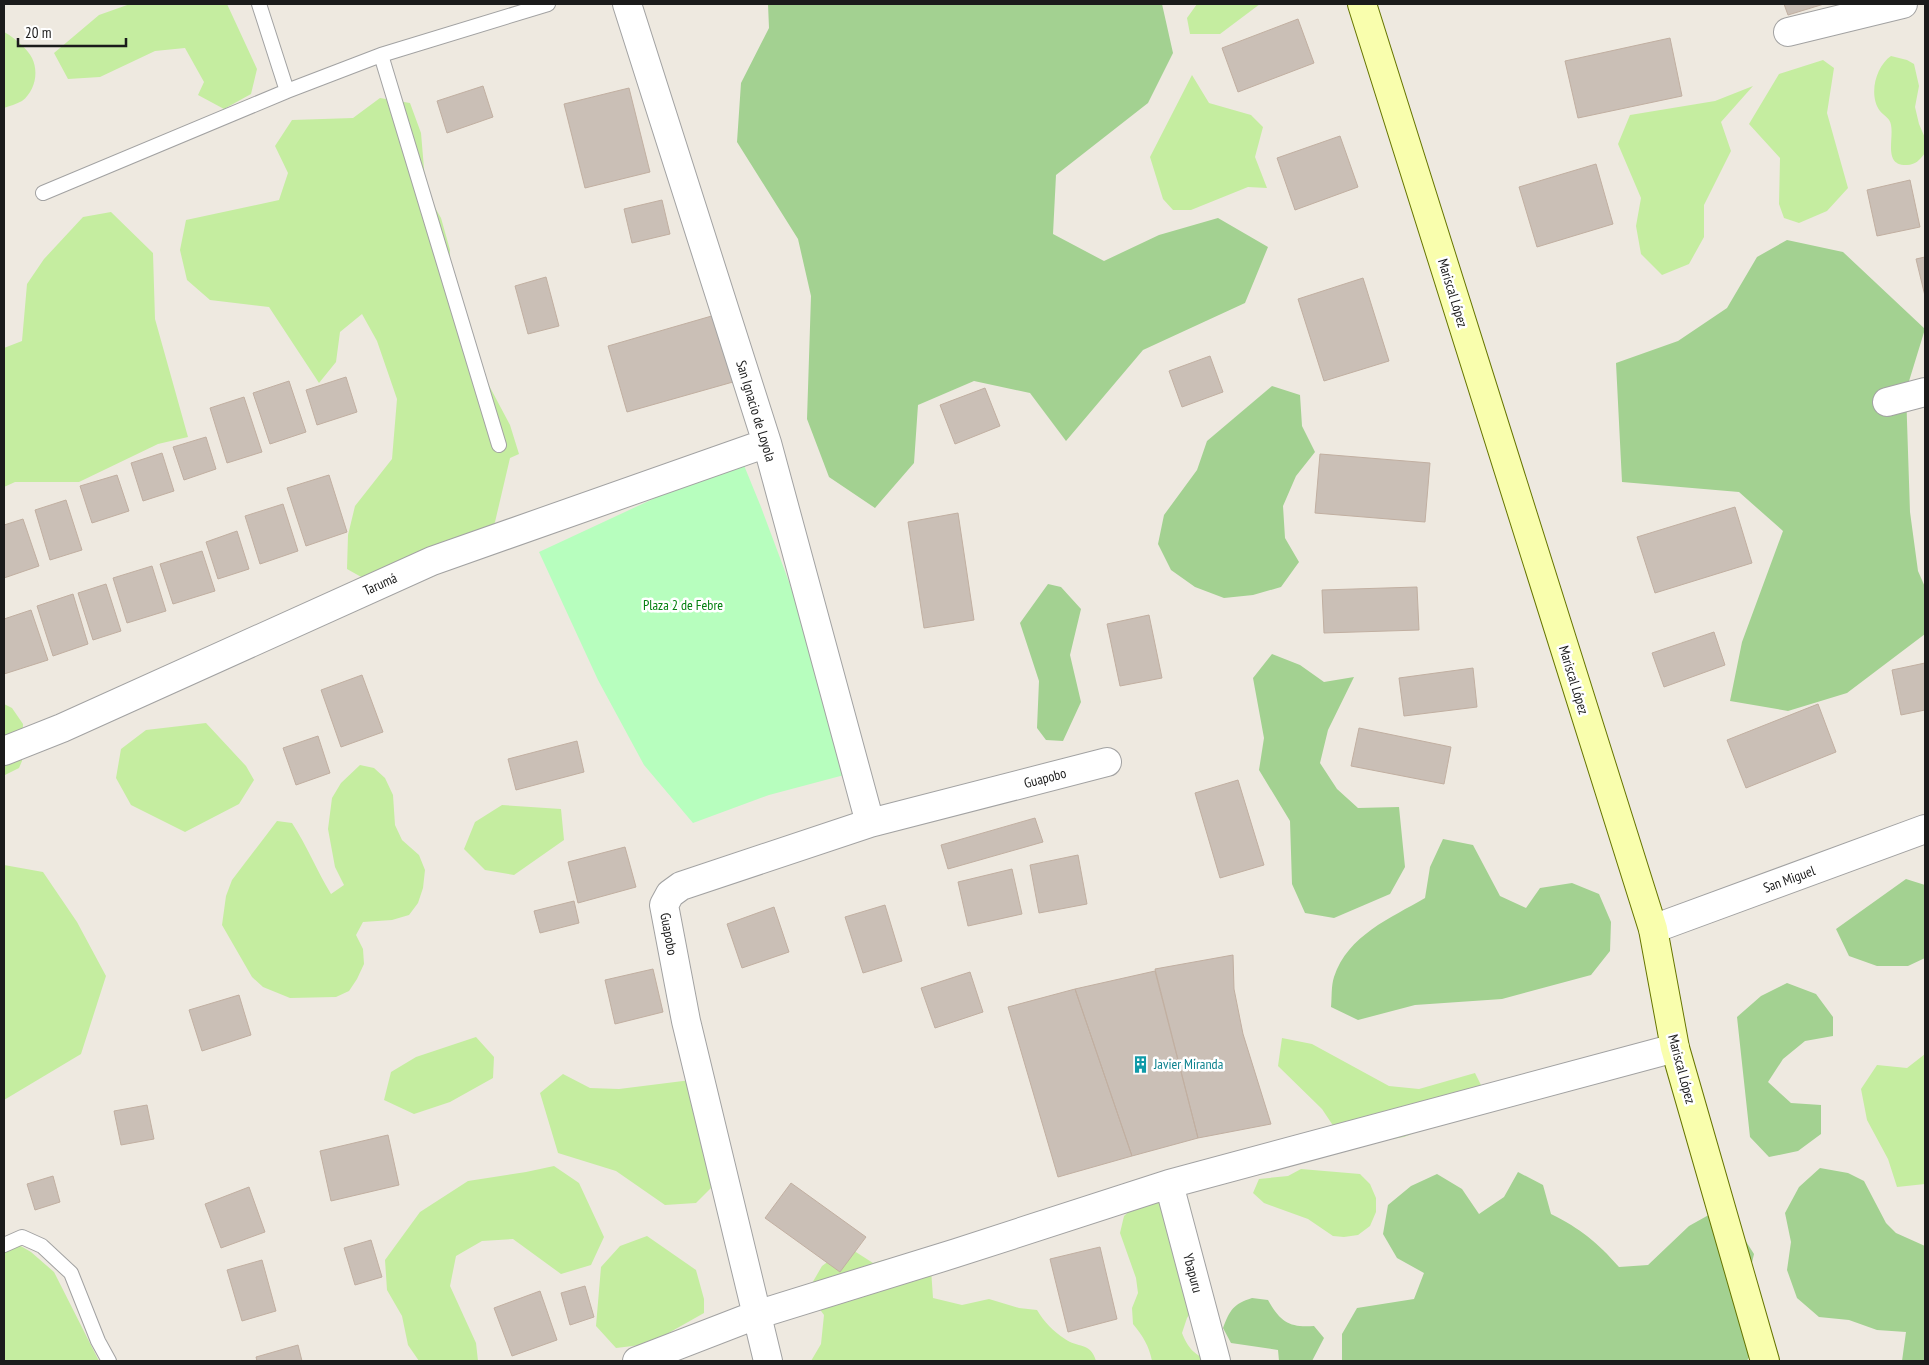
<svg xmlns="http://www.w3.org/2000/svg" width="1929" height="1365" font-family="'PT Sans Narrow',sans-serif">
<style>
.grass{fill:#c5eda0}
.forest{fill:#a3d191}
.park{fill:#b7febe}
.building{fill:#cabfb6;stroke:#c1afa1}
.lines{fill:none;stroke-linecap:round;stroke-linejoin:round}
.lane-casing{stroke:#a2a2a2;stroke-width:16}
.street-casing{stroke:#a2a2a2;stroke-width:30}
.secondary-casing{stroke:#667500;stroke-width:30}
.lane{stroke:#fff;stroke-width:14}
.street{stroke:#fff;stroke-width:28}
.secondary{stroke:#f9fead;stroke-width:28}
.labels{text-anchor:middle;stroke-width:5;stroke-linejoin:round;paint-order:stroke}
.street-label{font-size:14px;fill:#1b1b1b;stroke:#fff}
.park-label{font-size:14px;fill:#03800f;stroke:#fff}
.culture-label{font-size:14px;fill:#0d838f;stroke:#fff;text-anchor:start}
</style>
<rect width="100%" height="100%" fill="#eee9e0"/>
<path class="grass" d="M 130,4 L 227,4 L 257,69 L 251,94 L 224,109 L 198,95 L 204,82 L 185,48 L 155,51 L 100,77 L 68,79 L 54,53 L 99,15 Z
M 1197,4 L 1260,4 L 1220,34 L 1190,34 L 1187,18 Z
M 4,32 C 11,35 29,50 32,58 C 39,72 35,91 22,101 C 17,104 9,106 4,108 Z
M 1891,56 L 1907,60 L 1914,64 L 1919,86 L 1915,107 L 1919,124 L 1925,138 L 1925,153 C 1920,160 1915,165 1907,165 C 1883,166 1894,139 1891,125 C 1890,118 1884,116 1880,111 C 1868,95 1876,66 1891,56 Z
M 1823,60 L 1834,68 L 1827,113 L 1848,188 L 1827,211 L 1799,223 L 1784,218 L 1779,204 L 1780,158 L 1749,124 L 1779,74 Z
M 1192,75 L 1209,103 L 1251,115 L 1263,127 L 1255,157 L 1267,188 L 1248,187 L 1191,210 L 1173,210 L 1163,199 L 1150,157 Z
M 1753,86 L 1721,122 L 1731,151 L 1704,205 L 1704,237 L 1689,264 L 1662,275 L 1641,254 L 1636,226 L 1641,198 L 1618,144 L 1630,115 L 1715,101 Z
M 380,98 L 410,103 L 421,133 L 426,192 L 441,218 L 450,250 L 449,280 L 467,344 L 510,425 L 519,454 L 510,458 L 495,522 L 484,548 L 372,583 L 347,569 L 348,535 L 355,506 L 392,459 L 397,399 L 377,341 L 362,314 L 340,332 L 336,362 L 319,383 L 269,307 L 210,300 L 187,280 L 180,250 L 186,220 L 279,200 L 288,173 L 275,146 L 292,120 L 353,118 Z
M 111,212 L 153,253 L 155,319 L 188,437 L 158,444 L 79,482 L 15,482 L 4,487 L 4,348 L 22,341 L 27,284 L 44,259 L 83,217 Z
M 4,704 L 12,708 L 23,724 L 22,761 L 19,768 L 5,775 Z
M 206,723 L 246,766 L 254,780 L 239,804 L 185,832 L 131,805 L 116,778 L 121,749 L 146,730 Z
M 360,765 L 374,768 L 385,778 L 393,795 L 395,825 L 402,840 L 419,855 L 425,870 L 423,888 L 418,903 L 409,915 L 392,920 L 363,922 L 356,935 L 363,949 L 364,964 L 357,979 L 349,991 L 336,997 L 290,998 L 263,987 L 252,977 L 222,925 L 226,896 L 232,880 L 277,821 L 292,823 C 307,846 317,871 331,894 L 344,885 L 335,867 L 328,829 L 332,798 L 341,783 Z
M 502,805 L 561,809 L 564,840 L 514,875 L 485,870 L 464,849 L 475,822 Z
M 4,865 L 43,872 L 77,922 L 106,976 L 81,1054 L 4,1100 Z
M 476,1037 L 494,1057 L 493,1078 L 450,1102 L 414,1114 L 384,1100 L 391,1072 L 416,1057 Z
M 1282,1038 L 1312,1044 L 1389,1086 L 1419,1089 L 1475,1073 L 1483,1089 L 1434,1125 L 1404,1137 L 1369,1143 L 1338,1133 L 1322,1109 L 1278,1066 Z
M 1925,1054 L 1925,1184 L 1897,1187 L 1888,1159 L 1867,1120 L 1861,1089 L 1877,1065 L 1907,1068 Z
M 563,1074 L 590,1088 L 619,1089 L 707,1078 L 717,1182 L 696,1203 L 665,1205 L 616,1171 L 558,1153 L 540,1093 Z
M 554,1166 L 579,1183 L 604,1237 L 591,1265 L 561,1274 L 513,1239 L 482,1241 L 456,1256 L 450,1286 L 476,1343 L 478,1361 L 419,1361 L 408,1345 L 402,1316 L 387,1290 L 385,1260 L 420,1212 L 468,1181 L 526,1172 Z
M 1301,1169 L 1360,1174 L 1370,1184 L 1376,1198 L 1376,1212 L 1370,1226 L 1358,1235 L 1344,1237 L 1333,1236 L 1308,1219 L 1264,1203 L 1253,1193 L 1259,1179 L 1288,1176 Z
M 1176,1195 L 1190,1203 L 1195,1306 L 1187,1318 L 1182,1333 C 1188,1348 1193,1353 1208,1361 L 1152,1361 C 1149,1346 1143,1336 1133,1324 L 1132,1308 L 1138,1293 L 1136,1278 L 1120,1233 L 1124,1216 L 1135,1206 Z
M 647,1236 L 696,1270 L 704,1299 L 704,1313 L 649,1344 L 616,1348 L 596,1326 L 601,1267 L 620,1246 Z
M 4,1238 L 7,1238 L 31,1252 L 54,1272 L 99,1361 L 4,1361 Z
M 848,1247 L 873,1263 L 906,1254 L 931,1269 L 933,1298 L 962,1305 L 989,1299 L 1019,1308 L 1037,1310 C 1044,1322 1053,1331 1065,1339 C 1077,1348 1091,1342 1096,1361 L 811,1361 L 821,1344 L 824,1315 L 807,1292 L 822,1266 Z"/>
<path class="forest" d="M 768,4 L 1162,4 L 1173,53 L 1148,103 L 1056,175 L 1053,234 L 1104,261 L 1159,235 L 1218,218 L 1268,247 L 1245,303 L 1143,350 L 1066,441 L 1030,393 L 974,381 L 918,405 L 914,463 L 875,508 L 829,477 L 807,419 L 811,296 L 798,239 L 737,142 L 741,83 L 769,28 Z
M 1787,240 L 1843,252 L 1925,329 L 1906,391 L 1910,512 L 1918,571 L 1925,587 L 1925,634 L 1847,693 L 1788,711 L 1730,701 L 1742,642 L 1783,531 L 1739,492 L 1622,482 L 1616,363 L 1678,341 L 1727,308 L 1757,257 Z
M 1272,386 L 1300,395 L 1302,426 L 1315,452 L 1296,476 L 1283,506 L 1285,538 L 1299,562 L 1281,587 L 1253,595 L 1224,598 L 1195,587 L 1171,570 L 1158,544 L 1164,515 L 1197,470 L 1207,441 Z
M 1048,584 L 1061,587 L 1081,609 L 1070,655 L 1081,702 L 1063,741 L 1046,740 L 1037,728 L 1039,681 L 1020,623 Z
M 1272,654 L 1300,665 L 1324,682 L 1354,677 L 1328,730 L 1320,763 L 1337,789 L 1358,808 L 1399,807 L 1405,867 L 1390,894 L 1334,918 L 1305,913 L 1292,884 L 1290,821 L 1259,770 L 1264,738 L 1253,678 Z
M 1443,839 L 1473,845 L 1500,896 L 1526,908 L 1540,888 L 1572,883 L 1599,894 L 1611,922 L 1610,951 L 1591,975 L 1502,999 L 1415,1005 L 1358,1020 L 1331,1007 C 1332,998 1331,986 1334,977 C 1348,935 1391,918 1425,898 L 1430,867 Z
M 1906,879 L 1925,885 L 1925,958 L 1908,966 L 1877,966 L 1849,956 L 1836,929 Z
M 1787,983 L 1816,994 L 1833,1017 L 1833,1036 L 1805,1041 L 1783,1059 L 1768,1082 L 1791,1103 L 1821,1105 L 1821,1134 L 1798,1151 L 1769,1157 L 1750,1137 L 1737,1017 L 1761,996 Z
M 1820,1168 L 1848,1173 L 1864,1181 L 1886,1223 L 1896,1233 L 1925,1246 L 1925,1361 L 1902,1361 L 1906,1332 L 1877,1330 L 1849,1320 L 1819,1317 L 1797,1298 L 1787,1270 L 1791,1242 L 1785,1213 L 1799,1187 Z
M 1518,1172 L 1543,1185 L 1551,1214 C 1581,1229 1597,1242 1619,1267 L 1648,1265 L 1689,1226 L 1714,1212 L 1738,1229 L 1754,1254 L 1740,1313 L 1759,1336 L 1747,1361 L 1342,1361 L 1342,1334 L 1357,1308 L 1414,1299 L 1424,1273 L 1397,1258 L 1383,1234 L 1388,1205 L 1411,1186 L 1437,1174 L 1462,1189 L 1479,1214 L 1504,1197 Z
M 1252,1298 L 1268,1300 C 1280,1322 1290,1328 1314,1326 L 1324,1338 L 1312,1361 L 1279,1361 L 1278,1350 L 1231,1343 L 1223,1328 C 1230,1310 1233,1304 1252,1298 Z"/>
<path class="park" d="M 741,458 L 761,507 L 801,614 L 863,770 L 769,795 L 693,823 L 644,765 L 598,680 L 539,552 Z"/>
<path class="building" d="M 1784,4 L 1824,4 L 1788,15 Z
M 1298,19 L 1314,63 L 1238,92 L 1222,48 Z
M 1670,38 L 1682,96 L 1578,118 L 1565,61 Z
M 483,86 L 493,117 L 447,133 L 437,101 Z
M 629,88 L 650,172 L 585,188 L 564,104 Z
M 1340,136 L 1358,187 L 1295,210 L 1277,158 Z
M 1596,164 L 1613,224 L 1537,247 L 1519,187 Z
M 1910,180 L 1920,227 L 1877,236 L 1867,190 Z
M 662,200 L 670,234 L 632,243 L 624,209 Z
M 1925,257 L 1925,296 L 1916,259 Z
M 546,277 L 559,326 L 528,334 L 515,286 Z
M 1363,278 L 1389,361 L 1324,381 L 1298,299 Z
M 722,313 L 740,380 L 627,412 L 608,346 Z
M 1210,356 L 1223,392 L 1182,407 L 1169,371 Z
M 346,377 L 357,412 L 317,425 L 306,390 Z
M 289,381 L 306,432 L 270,444 L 253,393 Z
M 985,388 L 1000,426 L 955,444 L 940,405 Z
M 244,397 L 262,452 L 227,463 L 210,408 Z
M 206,437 L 216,469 L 184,480 L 173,447 Z
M 162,453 L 174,491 L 143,501 L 131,463 Z
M 1320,454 L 1430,463 L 1425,522 L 1315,513 Z
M 117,475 L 129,511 L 92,523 L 80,486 Z
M 329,475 L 347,532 L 306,546 L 287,488 Z
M 66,500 L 82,550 L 50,560 L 35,510 Z
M 283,504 L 298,551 L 260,564 L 245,516 Z
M 1735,507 L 1752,563 L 1655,593 L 1637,537 Z
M 958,513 L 974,620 L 924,628 L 908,522 Z
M 23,519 L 39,566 L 4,578 L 4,525 Z
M 237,531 L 249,569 L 218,579 L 206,542 Z
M 202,551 L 215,591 L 173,604 L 160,564 Z
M 152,566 L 166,611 L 127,623 L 113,578 Z
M 106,584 L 121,631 L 93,640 L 78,593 Z
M 1417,587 L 1419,630 L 1324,633 L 1322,590 Z
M 73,594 L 88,644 L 53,656 L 37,606 Z
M 31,610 L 48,660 L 4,674 L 4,619 Z
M 1149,615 L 1162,678 L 1120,686 L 1107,624 Z
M 1714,632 L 1725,665 L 1664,687 L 1652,653 Z
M 1925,663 L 1925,710 L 1901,715 L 1892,670 Z
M 1473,668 L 1477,707 L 1404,716 L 1399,678 Z
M 362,675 L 383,732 L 341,747 L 321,690 Z
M 1818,704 L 1836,752 L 1746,788 L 1727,740 Z
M 1359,728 L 1451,747 L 1444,784 L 1351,766 Z
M 318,736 L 330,773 L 296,785 L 283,748 Z
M 577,741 L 584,772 L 516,790 L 508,759 Z
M 1238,780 L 1264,865 L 1220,878 L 1195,793 Z
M 1035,818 L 1043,842 L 948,869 L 941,845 Z
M 625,847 L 636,887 L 578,903 L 568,862 Z
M 1078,855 L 1087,904 L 1039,913 L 1030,865 Z
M 1012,869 L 1022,914 L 968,926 L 958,882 Z
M 574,901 L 579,923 L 540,933 L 534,911 Z
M 885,905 L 902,961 L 863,973 L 845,917 Z
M 774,907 L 789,952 L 742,968 L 727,924 Z
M 1233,955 L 1234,989 L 1243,1034 L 1271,1124 L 1198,1138 L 1155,969 Z
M 653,969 L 663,1012 L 615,1024 L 605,980 Z
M 1155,971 L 1198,1138 L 1132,1156 L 1075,989 Z
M 970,972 L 983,1012 L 935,1028 L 921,988 Z
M 1075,989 L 1132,1156 L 1058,1177 L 1008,1007 Z
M 239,995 L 251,1035 L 202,1051 L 189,1010 Z
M 147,1105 L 154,1139 L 121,1145 L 114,1111 Z
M 388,1135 L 399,1185 L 331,1201 L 320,1151 Z
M 53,1176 L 60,1202 L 35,1210 L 27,1184 Z
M 791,1183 L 866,1237 L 840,1272 L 765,1218 Z
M 249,1187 L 265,1232 L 221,1248 L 205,1204 Z
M 371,1240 L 382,1277 L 355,1285 L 344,1248 Z
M 1100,1247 L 1117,1319 L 1068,1332 L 1050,1259 Z
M 262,1260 L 276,1311 L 242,1321 L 227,1270 Z
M 585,1286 L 594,1317 L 570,1325 L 561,1293 Z
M 540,1291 L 557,1340 L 512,1356 L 494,1308 Z
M 298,1345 L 302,1361 L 257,1361 L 256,1357 Z"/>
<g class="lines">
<defs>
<path id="lane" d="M 259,4 L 287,91
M 381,55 L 499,445
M 43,193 L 287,91 L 381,55 L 548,4
M 4,1245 L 22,1237 L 42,1246 L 71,1273 L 98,1341 L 109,1361"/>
<path id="street" d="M 627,4 L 767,443 L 870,823
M 1788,32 L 1903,4
M 1887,402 L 1925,392
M 4,751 L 62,728 L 432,561 L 767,443
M 1653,929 L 1925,829
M 1169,1184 L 1216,1361
M 637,1361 L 756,1315 L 956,1253 L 1169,1184 L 1675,1048
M 768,1361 L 686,1021 L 664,905 L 670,894 L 681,886 L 870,823 L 1107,762"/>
<path id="secondary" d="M 1362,4 L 1653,929 L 1675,1048 L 1765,1361"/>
</defs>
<use href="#lane" class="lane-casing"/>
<use href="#street" class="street-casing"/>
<use href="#secondary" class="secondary-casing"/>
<use href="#lane" class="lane"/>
<use href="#street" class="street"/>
<use href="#secondary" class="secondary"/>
</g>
<defs>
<symbol id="building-bare" viewBox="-9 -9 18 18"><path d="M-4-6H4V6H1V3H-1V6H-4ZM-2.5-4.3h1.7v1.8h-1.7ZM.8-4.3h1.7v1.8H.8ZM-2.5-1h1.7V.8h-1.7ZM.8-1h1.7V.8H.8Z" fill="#0f9aa8" stroke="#fff" stroke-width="2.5" paint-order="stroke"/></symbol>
</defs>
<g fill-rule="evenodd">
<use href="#building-bare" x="1128" y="1052" width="25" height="25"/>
</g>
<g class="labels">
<g class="street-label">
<text transform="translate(1453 293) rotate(73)" y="5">Mariscal López</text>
<text transform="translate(756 411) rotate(73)" y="5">San Ignacio de Loyola</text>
<text transform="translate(380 584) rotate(-24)" y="5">Tarumá</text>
<text transform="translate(1574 680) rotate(73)" y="5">Mariscal López</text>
<text transform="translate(1045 778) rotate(-15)" y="5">Guapobo</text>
<text transform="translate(1789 879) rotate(-20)" y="5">San Miguel</text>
<text transform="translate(669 934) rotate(80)" y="5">Guapobo</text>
<text transform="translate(1682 1069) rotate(75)" y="5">Mariscal López</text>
<text transform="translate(1193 1273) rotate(75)" y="5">Ybapuru</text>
</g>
<g class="park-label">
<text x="683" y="610">Plaza 2 de Febre</text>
</g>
<g class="culture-label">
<text x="1154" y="1069">Javier Miranda</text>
</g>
</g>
<rect width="1929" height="1365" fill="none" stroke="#1b1b1b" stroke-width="10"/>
<path d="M18 38v8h108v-8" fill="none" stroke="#1b1b1b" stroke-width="2.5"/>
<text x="25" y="38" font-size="15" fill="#1b1b1b" stroke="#ffffff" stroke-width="4" paint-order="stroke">20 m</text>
</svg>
